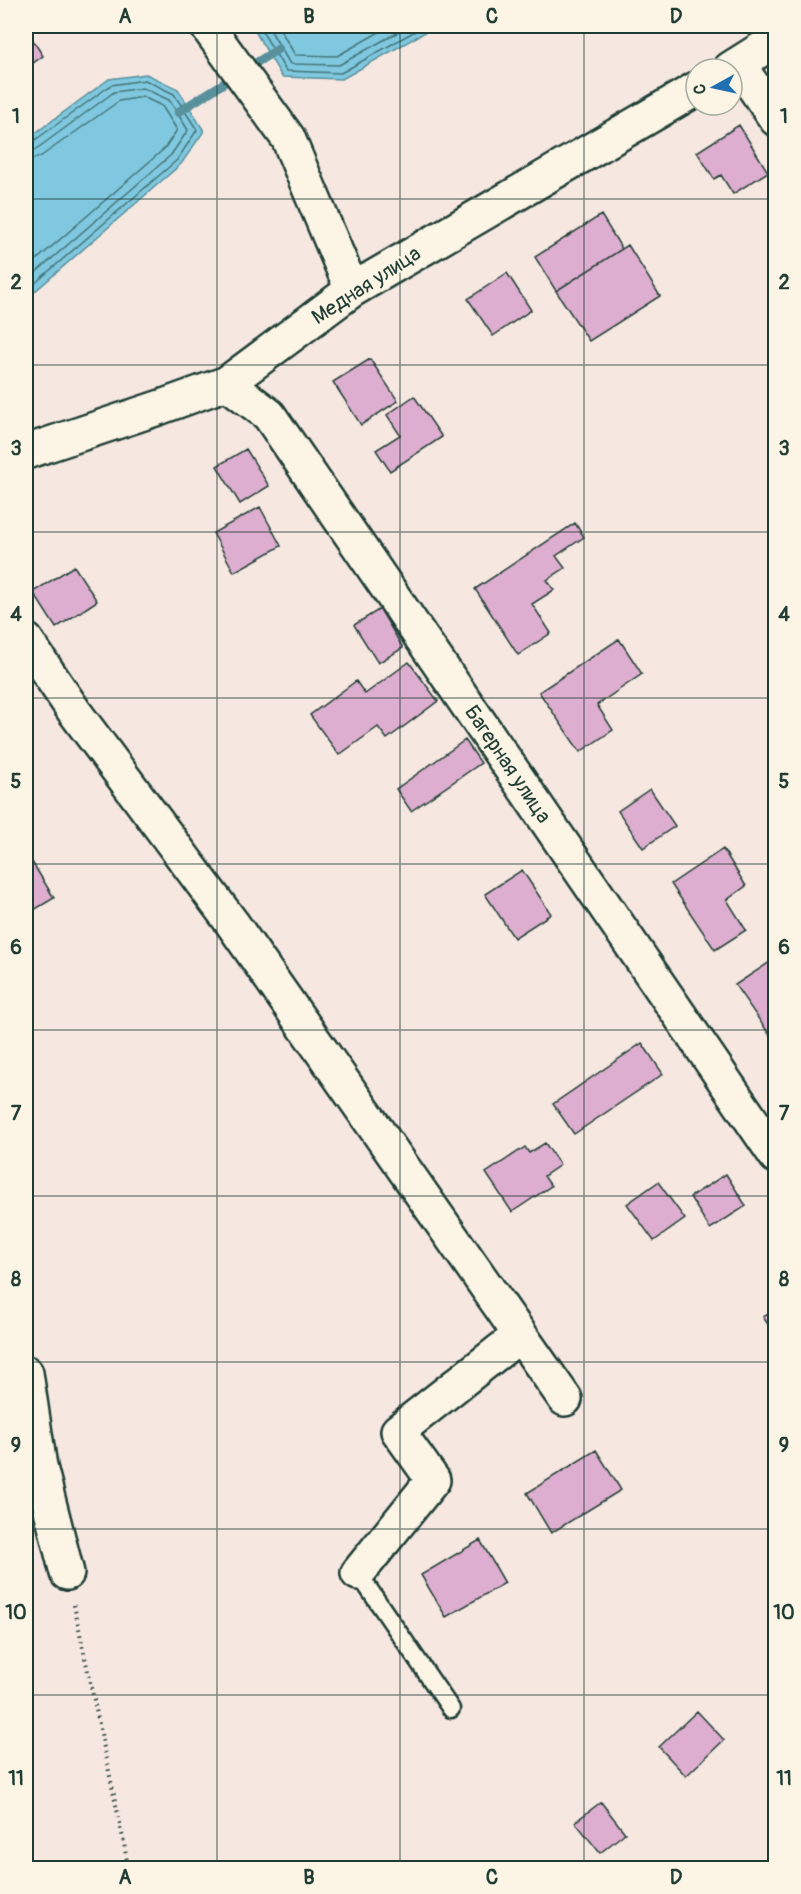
<svg xmlns="http://www.w3.org/2000/svg" width="801" height="1894" font-family="Pangolin,sans-serif">
<style>
.water{fill:#7fc8df;stroke:#59909b;stroke-width:1.5}
.lines{fill:none;stroke-linecap:round;stroke-linejoin:round}
.shore{stroke:#457578;stroke-width:1.5}
.stream{stroke:#59909b;stroke-width:9}
.building{fill:#ddaecf;stroke:#1f3d34;stroke-width:1.5}
.service-casing{stroke:#1f3d34;stroke-width:21}
.minor-casing{stroke:#1f3d34;stroke-width:38}
.path{stroke:#1f3d34;stroke-width:4;stroke-dasharray:1.5 4.5;stroke-linecap:butt}
.service{stroke:#fcf5e5;stroke-width:16}
.minor{stroke:#fcf5e5;stroke-width:33}
.grid{fill:none;stroke:#1f3d34;stroke-width:1.5;stroke-opacity:0.55}
.labels{text-anchor:middle;stroke-width:4.5;stroke-linejoin:round;paint-order:stroke}
.street-label{font-size:21px;fill:#1f3d34;stroke:#fcf5e5}
.neatline{fill:none;stroke:#1f3d34;stroke-width:2}
.grid-label{font-size:20px;text-anchor:middle;font-weight:bold;fill:#1f3d34}
</style>
<rect width="100%" height="100%" fill="#f6e7e1"/>
<filter id="ink" filterUnits="userSpaceOnUse"><feTurbulence type="fractalNoise" baseFrequency=".0167" numOctaves="2"/><feDisplacementMap in="SourceGraphic" scale="12" xChannelSelector="R" yChannelSelector="G"/><feConvolveMatrix kernelMatrix="1 2 1 2 8 2 1 2 1" color-interpolation-filters="sRGB"/></filter>
<g filter="url(#ink)">
<path class="water" d="M 252,26 L 436,26 L 342,79 L 282,77 Z
M 146,74 L 178,89 L 204,131 L 181,164 L 26,299 L 26,140 L 109,79 Z"/>
<g class="lines">
<path class="shore" d="M 259,26 L 286,71 L 341,73 L 424,26
M 268,26 L 290,64 L 339,65 L 409,26
M 278,26 L 295,55 L 337,56 L 390,26
M 26,145 L 31,143 L 111,85 L 145,80 L 174,94 L 197,130 L 177,160 L 26,291
M 26,152 L 35,150 L 114,92 L 143,88 L 169,100 L 188,130 L 171,155 L 26,281
M 26,161 L 40,157 L 119,101 L 143,97 L 162,106 L 177,130 L 164,149 L 26,269"/>
<path class="stream" d="M 178,112 L 278,49"/>
</g>
<path class="building" d="M 26,29 L 43,56 L 26,68 Z
M 739,125 L 768,172 L 733,194 L 721,175 L 714,179 L 697,152 Z
M 601,215 L 622,249 L 556,291 L 535,257 Z
M 628,245 L 660,296 L 589,341 L 556,291 Z
M 507,273 L 531,310 L 493,336 L 468,299 Z
M 370,359 L 398,401 L 361,425 L 333,382 Z
M 414,396 L 442,437 L 390,471 L 376,450 L 400,435 L 387,415 Z
M 246,449 L 269,486 L 240,504 L 217,466 Z
M 260,507 L 281,546 L 234,572 L 213,533 Z
M 575,523 L 584,537 L 556,556 L 565,568 L 547,580 L 554,590 L 532,604 L 551,633 L 518,655 L 475,589 Z
M 74,566 L 97,601 L 56,628 L 33,592 Z
M 380,609 L 403,648 L 378,663 L 354,625 Z
M 619,639 L 642,674 L 597,705 L 613,730 L 580,752 L 539,692 Z
M 409,662 L 438,701 L 387,739 L 378,727 L 339,755 L 310,715 L 356,681 L 365,694 Z
M 465,740 L 481,763 L 411,811 L 396,789 Z
M 650,789 L 675,826 L 643,848 L 618,811 Z
M 723,849 L 746,886 L 727,900 L 746,930 L 715,950 L 671,884 Z
M 32,862 L 54,898 L 34,910 L 26,896 L 26,866 Z
M 522,870 L 551,914 L 514,938 L 485,894 Z
M 776,958 L 776,1044 L 735,985 Z
M 642,1043 L 663,1074 L 574,1134 L 553,1104 Z
M 545,1143 L 560,1165 L 544,1176 L 551,1186 L 512,1212 L 486,1173 L 525,1147 L 529,1153 Z
M 726,1174 L 746,1206 L 710,1229 L 690,1197 Z
M 658,1182 L 685,1219 L 654,1241 L 627,1204 Z
M 776,1309 L 776,1336 L 763,1317 Z
M 596,1450 L 621,1490 L 551,1533 L 527,1493 Z
M 480,1540 L 505,1583 L 446,1617 L 421,1575 Z
M 697,1711 L 724,1740 L 686,1776 L 659,1747 Z
M 601,1802 L 625,1833 L 600,1853 L 575,1822 Z"/>
<g class="lines">
<defs>
<path id="service" d="M 358,1573 L 451,1709"/>
<path id="minor" d="M 207,26 L 288,138 L 352,290
M 738,64 L 776,119
M 730,69 L 776,40
M 227,383 L 269,415 L 776,1156
M 26,452 L 161,407 L 227,383 L 352,290 L 696,89
M 26,640 L 74,711 L 232,923 L 565,1399
M 26,1373 L 40,1467 L 67,1573
M 358,1573 L 433,1480 L 398,1431 L 520,1335"/>
</defs>
<use href="#service" class="service-casing"/>
<use href="#minor" class="minor-casing"/>
<path class="path" d="M 74,1605 L 124,1843 L 128,1868"/>
<use href="#service" class="service"/>
<use href="#minor" class="minor"/>
</g>
</g>
<path class="grid" d="M 217,26 L 217,1868M 400,26 L 400,1868M 584,26 L 584,1868M 26,199 L 776,199M 26,365 L 776,365M 26,532 L 776,532M 26,698 L 776,698M 26,864 L 776,864M 26,1030 L 776,1030M 26,1196 L 776,1196M 26,1362 L 776,1362M 26,1529 L 776,1529M 26,1695 L 776,1695"/>
<g class="labels">
<g class="street-label">
<text transform="translate(366 285) rotate(-33)" y="7">Медная улица</text>
<text transform="translate(508 764) rotate(56)" y="7">Багерная улица</text>
</g>
</g>
<rect width="801" height="1894" fill="none" stroke="#fcf5e5" stroke-width="66"/>
<g transform="translate(714 87) rotate(262)"><circle r="28" fill="#fcf5e5" stroke="#a4ab9e" stroke-width="1.5"/>
<path d="M0-4.5L10 22L0 15L-10 22Z" fill="#1f6fb2"/>
<text y="-9" font-size="16" font-weight="bold" text-anchor="middle" fill="#1f3d34">С</text>
</g>
<rect x="33" y="33" width="735" height="1828" class="neatline"/>
<g class="grid-label">
<text x="125" y="23">A</text>
<text x="309" y="23">B</text>
<text x="492" y="23">C</text>
<text x="676" y="23">D</text>
<text x="16" y="123">1</text>
<text x="784" y="123">1</text>
<text x="16" y="289">2</text>
<text x="784" y="289">2</text>
<text x="16" y="455">3</text>
<text x="784" y="455">3</text>
<text x="16" y="621">4</text>
<text x="784" y="621">4</text>
<text x="16" y="788">5</text>
<text x="784" y="788">5</text>
<text x="16" y="954">6</text>
<text x="784" y="954">6</text>
<text x="16" y="1120">7</text>
<text x="784" y="1120">7</text>
<text x="16" y="1286">8</text>
<text x="784" y="1286">8</text>
<text x="16" y="1452">9</text>
<text x="784" y="1452">9</text>
<text x="16" y="1619">10</text>
<text x="784" y="1619">10</text>
<text x="16" y="1785">11</text>
<text x="784" y="1785">11</text>
<text x="125" y="1884">A</text>
<text x="309" y="1884">B</text>
<text x="492" y="1884">C</text>
<text x="676" y="1884">D</text>
</g>
</svg>
